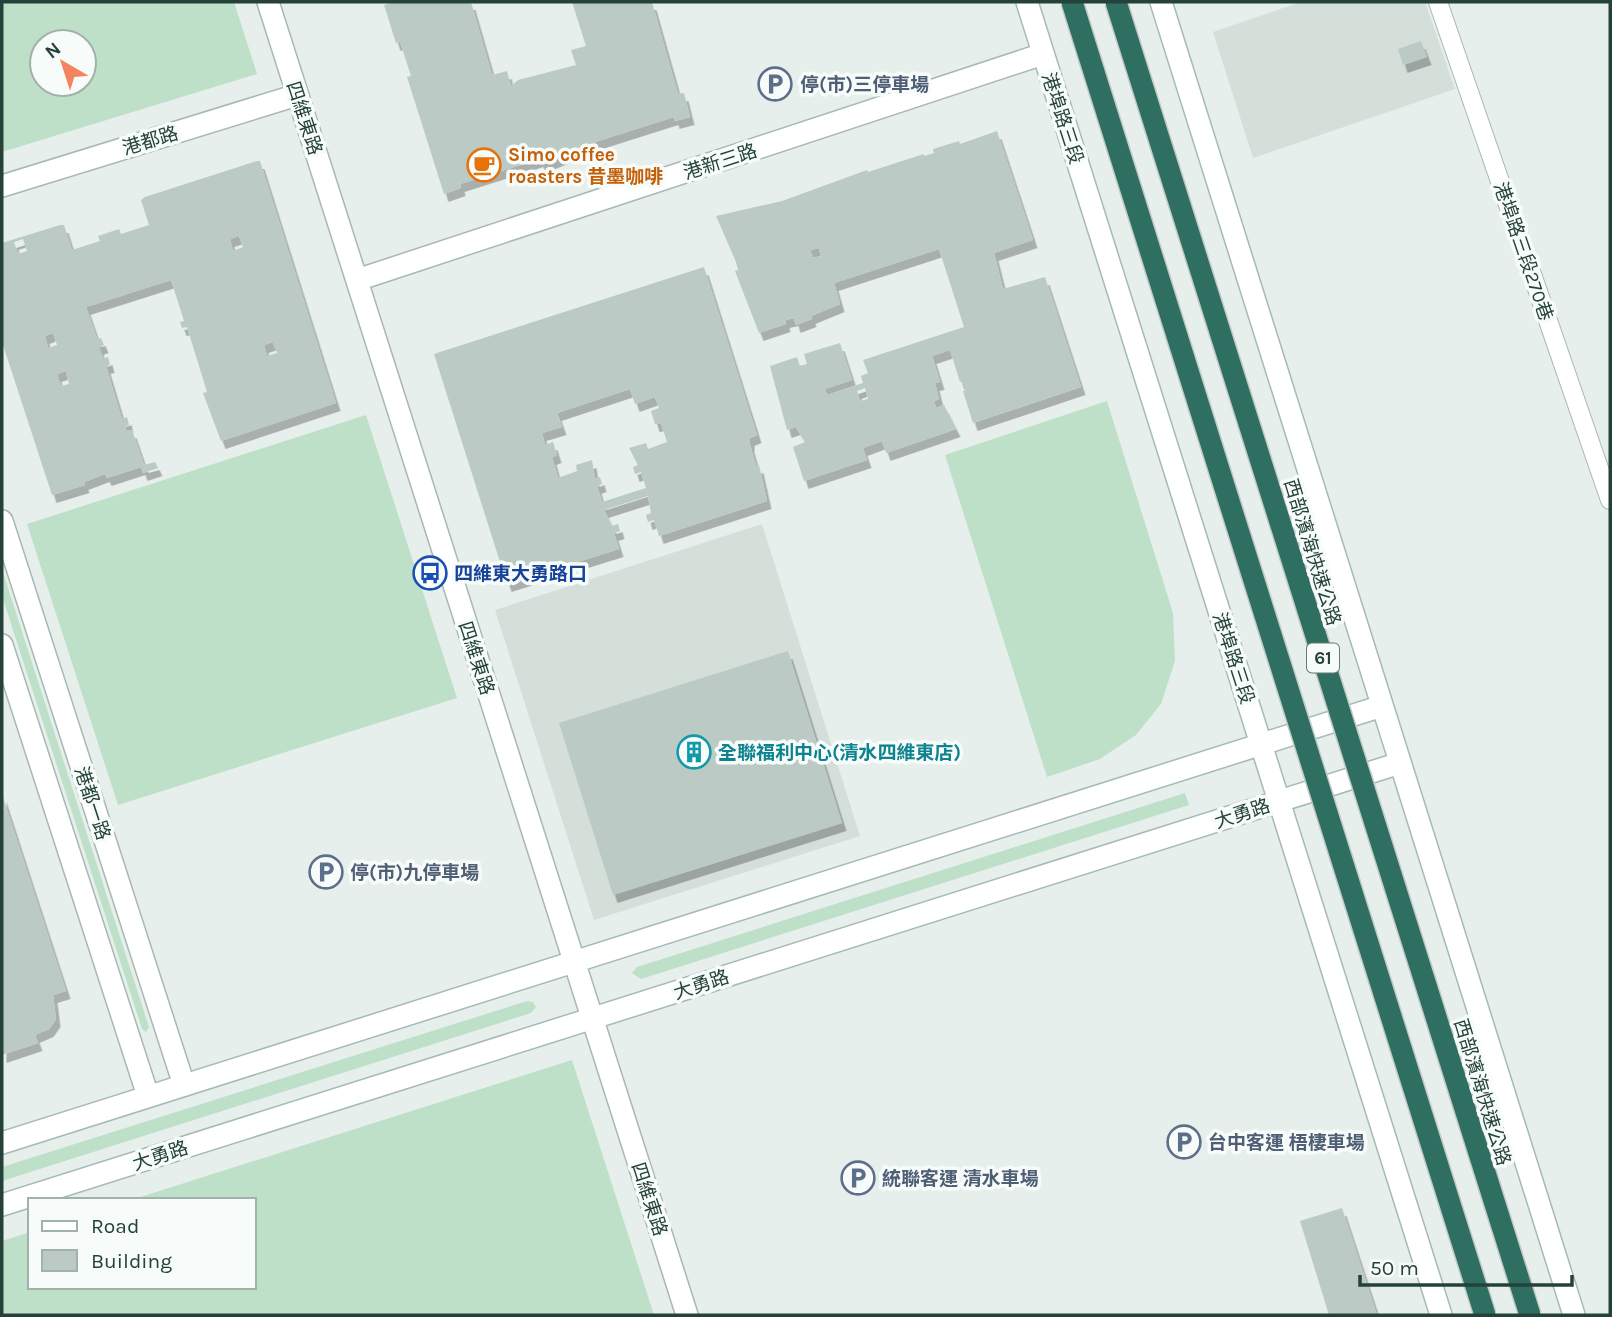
<svg xmlns="http://www.w3.org/2000/svg" width="1612" height="1317" font-family="Karla,'Noto Sans TC',sans-serif">
<style>
.built{fill:#d4dfda}
.grass{fill:#bfe0c8;fill-rule:evenodd}
.building{fill:#bbcac4;fill-rule:evenodd;filter:url(#shadow)}
.lines{fill:none;stroke-linecap:round;stroke-linejoin:round}
.lane-casing{stroke:#a8b8b2;stroke-width:20}
.street-casing{stroke:#a8b8b2;stroke-width:24}
.secondary-casing{stroke:#a4bbb3;stroke-width:24}
.lane{stroke:#fff;stroke-width:18}
.street{stroke:#fff;stroke-width:21}
.secondary{stroke:#fff;stroke-width:21}
.highway-bridge-casing{stroke:#c2cac8;stroke-width:24;stroke-linecap:butt}
.highway-bridge{stroke:#2f6f62;stroke-width:21}
.labels{text-anchor:middle;stroke-width:7;stroke-linejoin:round;paint-order:stroke}
.shield{fill:#f7fbf9;stroke:#637a73;stroke-width:2}
.shield-label{font-size:18px;font-weight:bold;fill:#24423a}
.service-label{font-size:19px;font-weight:bold;fill:#4e5e75;stroke:#f7fbf9;text-anchor:start}
.street-label{font-size:19px;fill:#24423a;stroke:#f7fbf9}
.food-label{font-size:19px;font-weight:bold;fill:#c56008;stroke:#f7fbf9;text-anchor:start}
.transit-label{font-size:19px;font-weight:bold;fill:#164399;stroke:#f7fbf9;text-anchor:start}
.culture-label{font-size:19px;font-weight:bold;fill:#0d838f;stroke:#f7fbf9;text-anchor:start}
</style>
<defs>
<filter id="shadow"><feDropShadow dx="4.5" dy="8" stdDeviation="0" flood-color="#0004"/></filter>
</defs>
<rect width="100%" height="100%" fill="#e6efeb"/>
<path class="built" d="M 1301,2 L 1425,2 L 1455,89 L 1253,158 L 1213,32 Z
M 762,524 L 860,836 L 594,920 L 495,610 Z"/>
<path class="grass" d="M 2,2 L 234,2 L 257,74 L 2,152 ZM 42,42 L 84,42 L 84,84 L 42,84 Z
M 1107,401 L 1173,613 L 1175,661 L 1161,704 L 1136,735 L 1100,759 L 1047,777 L 945,455 Z
M 366,415 L 457,698 L 118,805 L 27,524 Z
M 2,569 L 149,1027 L 146,1032 L 142,1029 L 2,596 Z
M 1185,793 L 1189,805 L 641,979 L 632,973 L 637,967 Z
M 527,1001 L 533,1002 L 536,1007 L 531,1013 L 2,1181 L 2,1167 Z
M 572,1060 L 654,1315 L 2,1315 L 2,1241 L 30,1232 L 30,1287 L 254,1287 L 254,1200 L 131,1200 Z"/>
<path class="building" d="M 394,2 L 471,2 L 492,75 L 507,71 L 511,86 L 518,80 L 576,65 L 571,50 L 586,46 L 572,2 L 652,2 L 678,94 L 684,93 L 690,117 L 675,121 L 674,117 L 595,142 L 597,148 L 594,148 L 581,149 L 541,165 L 539,159 L 460,184 L 461,188 L 444,194 L 407,77 L 411,76 L 400,42 L 396,43 L 384,5 Z
M 1421,41 L 1427,57 L 1403,65 L 1398,49 Z
M 997,131 L 1033,240 L 994,253 L 1003,289 L 1045,277 L 1081,387 L 973,423 L 963,391 L 966,390 L 963,381 L 960,382 L 950,350 L 932,356 L 940,382 L 935,383 L 939,399 L 934,401 L 936,408 L 944,405 L 956,429 L 886,453 L 882,441 L 863,448 L 867,460 L 804,481 L 793,447 L 805,442 L 796,427 L 787,430 L 770,366 L 797,357 L 800,366 L 807,364 L 804,354 L 840,343 L 852,380 L 825,389 L 827,395 L 863,383 L 861,376 L 868,373 L 863,360 L 964,327 L 939,249 L 834,283 L 840,304 L 811,316 L 812,319 L 796,325 L 794,318 L 785,320 L 786,324 L 759,333 L 735,271 L 738,270 L 736,262 L 716,216 L 782,201 L 867,170 L 868,172 L 924,154 L 924,156 L 934,153 L 933,149 L 959,141 L 960,144 ZM 819,248 L 821,256 L 813,258 L 810,250 ZM 865,388 L 868,399 L 860,401 L 857,391 Z
M 257,161 L 260,161 L 336,403 L 221,441 L 203,393 L 207,392 L 187,327 L 182,328 L 180,322 L 184,321 L 171,280 L 86,307 L 97,339 L 101,338 L 104,345 L 99,347 L 103,359 L 108,357 L 110,365 L 106,366 L 122,419 L 127,417 L 129,425 L 125,427 L 126,431 L 132,430 L 144,465 L 155,462 L 158,468 L 143,473 L 141,467 L 107,478 L 105,474 L 84,482 L 85,485 L 52,495 L 2,342 L 2,243 L 60,225 L 64,225 L 72,250 L 100,241 L 98,236 L 119,229 L 121,234 L 149,225 L 141,200 L 145,197 ZM 239,236 L 243,247 L 233,251 L 230,239 ZM 23,239 L 27,251 L 18,254 L 14,242 ZM 53,333 L 57,345 L 48,348 L 45,336 ZM 273,342 L 277,353 L 267,356 L 264,345 ZM 66,371 L 69,384 L 61,386 L 57,374 Z
M 704,267 L 757,435 L 750,438 L 750,445 L 756,466 L 759,465 L 767,501 L 659,536 L 654,520 L 648,522 L 646,515 L 651,513 L 648,496 L 604,510 L 612,526 L 618,524 L 620,531 L 614,533 L 619,549 L 507,584 L 434,354 ZM 630,389 L 635,404 L 655,397 L 659,408 L 651,411 L 655,424 L 661,423 L 667,442 L 648,449 L 646,443 L 629,448 L 638,465 L 633,467 L 635,474 L 641,472 L 646,488 L 602,502 L 597,486 L 602,484 L 600,477 L 595,479 L 592,460 L 576,465 L 577,471 L 558,478 L 552,457 L 557,455 L 553,442 L 545,445 L 542,433 L 562,427 L 557,413 Z
M 788,651 L 842,823 L 613,895 L 559,723 Z
M 2,794 L 66,991 L 53,995 L 56,1019 L 49,1029 L 35,1035 L 38,1043 L 2,1055 Z
M 1342,1208 L 1377,1315 L 1329,1315 L 1300,1221 Z"/>
<g class="lines">
<defs>
<path id="lane" d="M 1438,2 L 1610,500"/>
<path id="street" d="M 268,2 L 687,1315
M 2,186 L 297,95
M 357,280 L 1043,54
M 2,521 L 184,1085
M 2,645 L 148,1096"/>
<path id="secondary" d="M 1027,2 L 1441,1315
M 1161,2 L 1574,1315
M 2,1143 L 1382,706
M 2,1205 L 1400,763"/>
</defs>
<use href="#lane" class="lane-casing"/>
<use href="#street" class="street-casing"/>
<use href="#secondary" class="secondary-casing"/>
<use href="#lane" class="lane"/>
<use href="#street" class="street"/>
<use href="#secondary" class="secondary"/>
<defs>
<path id="highway-bridge" d="M 1072,2 L 1485,1315
M 1116,2 L 1530,1315"/>
</defs>
<use href="#highway-bridge" class="highway-bridge-casing"/>
<use href="#highway-bridge" class="highway-bridge"/>
</g>
<defs>
<symbol id="parking-ring" viewBox="-11 -11 22 22"><circle r="9.5" fill="#f7fbf9" stroke="#5c6f8a" stroke-width="1.5"/><path d="M-3.5-5.5H1a3.5 3.5 0 0 1 0 7H-1V5.5H-3.5ZM-1-3.4V-.6H.8a1.4 1.4 0 0 0 0-2.8Z" fill="#5c6f8a"/></symbol>
<symbol id="cafe-ring" viewBox="-11 -11 22 22"><circle r="9.5" fill="#f7fbf9" stroke="#e8710a" stroke-width="1.5"/><path d="M-5.5-4.5H6V0H3Q3 3.5 0 3.5H-2.5Q-5.5 3.5-5.5 0ZM3-3.2v2h1.7v-2ZM-6 4.5H4V6H-6Z" fill="#e8710a"/></symbol>
<symbol id="bus-ring" viewBox="-11 -11 22 22"><circle r="9.5" fill="#f7fbf9" stroke="#1a4fb4" stroke-width="1.5"/><path d="M-5-6H5V4H4V6H2V4H-2V6H-4V4H-5ZM-3.5-4V0h7V-4ZM-3.5 1.2v1.5H-2V1.2ZM2 1.2v1.5H3.5V1.2Z" fill="#1a4fb4"/></symbol>
<symbol id="building-ring" viewBox="-11 -11 22 22"><circle r="9.5" fill="#f7fbf9" stroke="#0f9aa8" stroke-width="1.5"/><path d="M-4-6H4V6H1V3H-1V6H-4ZM-2.5-4.3h1.7v1.8h-1.7ZM.8-4.3h1.7v1.8H.8ZM-2.5-1h1.7V.8h-1.7ZM.8-1h1.7V.8H.8Z" fill="#0f9aa8"/></symbol>
</defs>
<g fill-rule="evenodd">
<use href="#parking-ring" x="756" y="65" width="38" height="38"/>
<use href="#cafe-ring" x="465" y="146" width="38" height="38"/>
<use href="#bus-ring" x="411" y="554" width="38" height="38"/>
<use href="#building-ring" x="675" y="733" width="38" height="38"/>
<use href="#parking-ring" x="307" y="853" width="38" height="38"/>
<use href="#parking-ring" x="1165" y="1123" width="38" height="38"/>
<use href="#parking-ring" x="839" y="1159" width="38" height="38"/>
</g>
<g class="labels">
<rect class="shield" x="1307" y="643.5" width="32" height="29" rx="5"/>
<g class="shield-label">
<text x="1323" y="664">61</text>
</g>
<g class="service-label">
<text x="800" y="91">停(市)三停車場</text>
<text x="350" y="879">停(市)九停車場</text>
<text x="1208" y="1149">台中客運 梧棲車場</text>
<text x="882" y="1185">統聯客運 清水車場</text>
</g>
<g class="street-label">
<text transform="translate(305 118) rotate(72)" y="7">四維東路</text>
<text transform="translate(1063 118) rotate(72)" y="7">港埠路三段</text>
<text transform="translate(150 140) rotate(-17)" y="7">港都路</text>
<text transform="translate(720 161) rotate(-18)" y="7">港新三路</text>
<text transform="translate(1524 251) rotate(71)" y="7">港埠路三段270巷</text>
<text transform="translate(1313 552) rotate(73)" y="7">西部濱海快速公路</text>
<text transform="translate(477 658) rotate(72)" y="7">四維東路</text>
<text transform="translate(1234 658) rotate(72)" y="7">港埠路三段</text>
<text transform="translate(93 803) rotate(72)" y="7">港都一路</text>
<text transform="translate(1242 813) rotate(-18)" y="7">大勇路</text>
<text transform="translate(701 984) rotate(-18)" y="7">大勇路</text>
<text transform="translate(1483 1092) rotate(73)" y="7">西部濱海快速公路</text>
<text transform="translate(160 1155) rotate(-18)" y="7">大勇路</text>
<text transform="translate(650 1199) rotate(72)" y="7">四維東路</text>
</g>
<g class="food-label">
<text x="508" y="161">Simo coffee<tspan x="508" dy="22">roasters 昔墨咖啡</tspan></text>
</g>
<g class="transit-label">
<text x="454" y="580">四維東大勇路口</text>
</g>
<g class="culture-label">
<text x="718" y="759">全聯福利中心(清水四維東店)</text>
</g>
</g>
<rect width="1612" height="1317" fill="none" stroke="#24423a" stroke-width="7"/>
<rect x="28" y="1198" width="228" height="91" fill="#f7fbf9" stroke="#a3b1ad" stroke-width="2"/>
<rect x="42" y="1221" width="35" height="10" fill="#ffffff" stroke="#a3b1ad" stroke-width="2"/>
<text x="91" y="1233" font-size="21" fill="#24423a">Road</text>
<rect x="42" y="1250" width="35" height="21" fill="#bbcac4" stroke="#a3b1ad" stroke-width="2"/>
<text x="91" y="1268" font-size="21" fill="#24423a">Building</text>
<g transform="translate(63 63) rotate(321)"><circle r="33" fill="#f7fbf9" stroke="#a3b1ad" stroke-width="2"/>
<path d="M0-5L12 26L0 18L-12 26Z" fill="#f4845f"/>
<text y="-10" font-size="19" font-weight="bold" text-anchor="middle" fill="#24423a">N</text>
</g>
<path d="M1360 1275v10h212v-10" fill="none" stroke="#24423a" stroke-width="3.5"/>
<text x="1370" y="1275" font-size="21" fill="#24423a" stroke="#f7fbf9" stroke-width="5" paint-order="stroke">50 m</text>
</svg>
